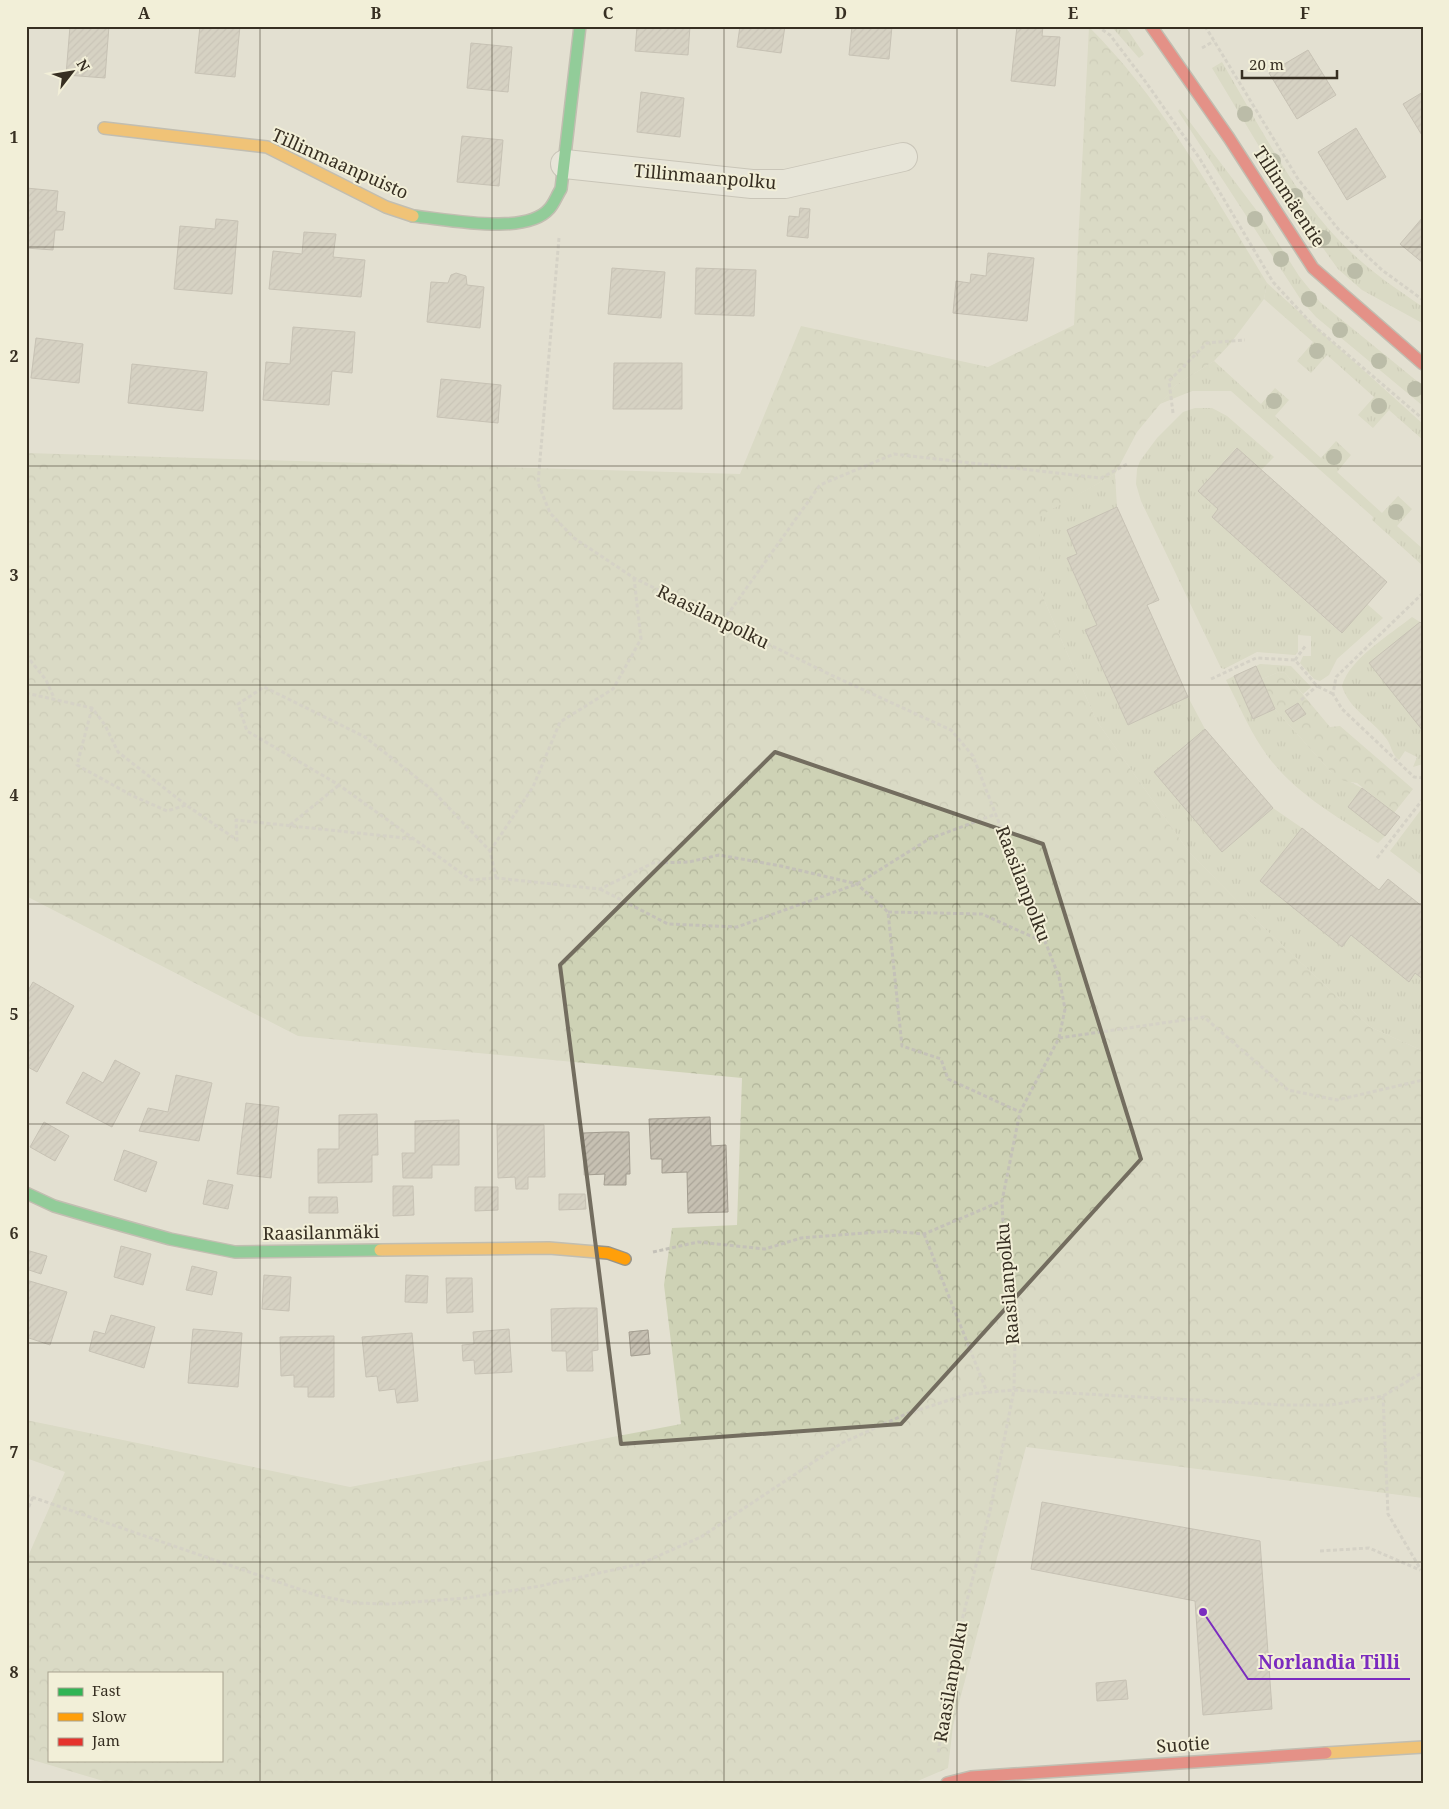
<svg xmlns="http://www.w3.org/2000/svg" width="1449" height="1809" font-family="'Noto Serif',serif">
<style>
.grass{fill:url(#grass-tufts)}
.forest{fill:url(#forest-crowns);fill-rule:evenodd}
.building{fill:url(#building-hatch);stroke:#a39d90}
.lines{fill:none;stroke-linecap:round;stroke-linejoin:round}
.street-casing{stroke:#a8a599;stroke-width:30}
.fast-casing{stroke:#989489;stroke-width:14}
.slow-casing{stroke:#989489;stroke-width:14}
.jam-casing{stroke:#989489;stroke-width:14}
.path{stroke:#c4c1b8;stroke-width:3;stroke-dasharray:4 2.5;stroke-linecap:butt}
.street{stroke:#eceae1;stroke-width:28}
.fast{stroke:#30b455;stroke-width:11}
.slow{stroke:#ff9f0a;stroke-width:11}
.jam{stroke:#e5322d;stroke-width:11}
.tree{fill:#8a9176}
.marked{fill:none;stroke:#736d5f;stroke-width:4;stroke-linejoin:round}
.grid{fill:none;stroke:#372f22;stroke-width:1;stroke-opacity:0.55}
.labels{text-anchor:middle;stroke-width:4;stroke-linejoin:round;paint-order:stroke}
.street-label{font-size:18px;fill:#372f22;stroke:#f2efd8}
.leader{fill:none;stroke:#7b2cbf;stroke-width:2}
.callout-dot{fill:#7b2cbf;stroke:#f2efd8;stroke-width:2}
.callout-label{font-size:19px;text-anchor:middle;font-weight:bold;fill:#7b2cbf;stroke:#f2efd8;stroke-width:4;stroke-linejoin:round;paint-order:stroke}
.neatline{fill:none;stroke:#372f22;stroke-width:2}
.grid-label{font-size:16px;text-anchor:middle;font-weight:bold;fill:#372f22}
</style>
<defs>
<pattern id="grass-tufts" width="24" height="20" patternUnits="userSpaceOnUse" patternTransform="scale(1.25)"><rect width="24" height="20" fill="#ced2b5"/><path d="M3 7l-1-3M5 7V3M7 7l1-3M15 17l-1-3M17 17v-4M19 17l1-3" fill="none" stroke="#b2b59b"/></pattern>
<pattern id="forest-crowns" width="20" height="18" patternUnits="userSpaceOnUse" patternTransform="scale(1.25)"><rect width="20" height="18" fill="#ced2b5"/><path d="M2 6a3 3 0 1 1 6 0M12 15a3 3 0 1 1 6 0" fill="none" stroke="#b2b59b"/></pattern>
<pattern id="building-hatch" width="6" height="6" patternUnits="userSpaceOnUse" patternTransform="scale(1.25)"><rect width="6" height="6" fill="#c6c0b2"/><path d="M-1 1l2-2M0 6l6-6M5 7l2-2" fill="none" stroke="#aba599"/></pattern>
</defs>
<rect width="100%" height="100%" fill="#e3e0d1"/>
<path class="grass" d="M 1111,26 L 1125,26 L 1144,54 L 1139,58 Z
M 1222,62 C 1260,126 1298,204 1353,254 C 1374,274 1398,290 1423,307 L 1422,323 L 1362,290 L 1338,269 L 1305,223 L 1212,68 Z
M 1180,109 L 1263,219 L 1299,276 L 1320,302 L 1423,386 L 1423,406 L 1316,317 L 1301,300 L 1178,111 Z
M 1267,283 L 1423,424 L 1423,440 L 1389,410 L 1373,428 L 1358,415 L 1374,397 L 1327,355 L 1311,373 L 1297,361 L 1313,342 L 1264,299 Z
M 1214,361 L 1261,404 L 1275,388 L 1289,400 L 1275,416 L 1321,458 L 1336,441 L 1351,455 L 1337,472 L 1382,513 L 1398,496 L 1412,509 L 1397,526 L 1423,549 L 1423,566 L 1372,520 L 1373,517 L 1231,391 L 1192,391 L 1160,404 L 1176,385 Z
M 1195,408 L 1212,408 L 1227,416 L 1274,457 L 1261,470 L 1236,448 L 1198,491 L 1218,509 L 1212,517 L 1341,633 L 1367,604 L 1383,618 L 1337,659 L 1329,675 L 1320,681 L 1314,679 L 1300,663 L 1303,656 L 1311,656 L 1311,636 L 1298,635 L 1298,652 L 1295,655 L 1257,652 L 1224,669 L 1221,668 L 1141,501 L 1136,484 L 1137,469 L 1140,461 L 1157,438 L 1183,412 Z
M 1115,474 L 1117,507 L 1067,530 L 1077,554 L 1067,559 L 1097,625 L 1085,631 L 1128,725 L 1188,697 L 1205,729 L 1155,773 L 1222,852 L 1273,808 L 1302,828 L 1260,881 L 1342,947 L 1351,935 L 1408,981 L 1415,973 L 1423,979 L 1423,1051 L 1370,1027 L 1266,930 L 1189,852 L 1096,720 L 1039,588 L 1039,516 Z
M 1412,617 L 1420,622 L 1369,663 L 1423,731 L 1423,764 L 1413,767 L 1417,757 L 1405,751 L 1399,760 C 1392,756 1391,743 1385,737 C 1371,719 1349,709 1342,686 C 1349,659 1391,634 1412,617 Z
M 1260,664 L 1291,666 L 1311,687 L 1303,694 L 1285,673 L 1279,672 L 1262,679 L 1256,666 Z
M 1234,676 L 1253,719 L 1275,709 L 1331,772 L 1362,788 L 1348,807 L 1385,836 L 1378,843 C 1336,816 1290,791 1262,748 C 1248,727 1238,703 1226,680 Z
M 1423,807 L 1423,876 L 1390,851 Z"/>
<path class="forest" d="M 1089,27 C 1163,100 1213,195 1267,283 L 1264,299 L 1230,344 L 1214,361 L 1176,385 L 1137,432 L 1115,474 L 1040,516 L 1039,588 L 1096,720 L 1189,852 L 1266,930 L 1370,1027 L 1423,1051 L 1423,1498 L 1026,1447 L 953,1726 L 948,1768 L 913,1783 L 110,1783 L 26,1758 L 26,1561 L 65,1472 L 26,1458 L 26,1420 L 350,1487 L 681,1424 L 664,1285 L 672,1228 L 737,1225 L 742,1078 L 298,1036 L 26,896 L 26,453 L 740,474 L 801,326 L 988,367 L 1074,325 ZM 49,1673 L 221,1673 L 221,1760 L 49,1760 Z
M 1279,672 L 1285,673 L 1330,727 L 1340,726 L 1413,789 L 1394,813 L 1357,783 L 1344,781 L 1331,772 L 1275,709 L 1262,679 Z"/>
<path class="building" d="M 70,26 L 109,26 L 105,78 L 66,75 Z
M 200,26 L 240,26 L 235,77 L 195,73 Z
M 637,26 L 690,26 L 688,55 L 635,51 Z
M 740,26 L 785,26 L 781,53 L 737,47 Z
M 852,26 L 892,26 L 889,59 L 849,55 Z
M 1017,26 L 1043,26 L 1042,36 L 1060,37 L 1055,86 L 1011,81 Z
M 471,43 L 512,47 L 508,92 L 467,88 Z
M 1308,50 L 1336,95 L 1297,119 L 1269,73 Z
M 641,92 L 684,98 L 680,137 L 637,132 Z
M 1423,92 L 1423,137 L 1403,104 Z
M 1356,128 L 1386,177 L 1347,200 L 1318,152 Z
M 462,136 L 503,140 L 499,186 L 457,182 Z
M 26,188 L 58,191 L 56,211 L 65,212 L 63,230 L 55,230 L 53,250 L 26,248 Z
M 800,208 L 810,209 L 808,238 L 787,236 L 789,216 L 799,217 Z
M 1423,217 L 1423,263 L 1400,244 Z
M 216,219 L 238,221 L 232,294 L 174,289 L 180,226 L 215,229 Z
M 304,232 L 336,234 L 333,257 L 365,260 L 361,297 L 269,289 L 273,251 L 302,254 Z
M 988,253 L 1034,258 L 1027,321 L 953,313 L 956,281 L 970,283 L 971,274 L 986,276 Z
M 612,268 L 665,272 L 661,318 L 608,314 Z
M 696,268 L 756,270 L 754,316 L 695,314 Z
M 456,273 L 466,276 L 467,285 L 484,287 L 480,328 L 427,322 L 431,282 L 448,283 L 451,275 Z
M 293,327 L 355,332 L 352,373 L 332,371 L 329,405 L 263,400 L 266,362 L 290,364 Z
M 36,338 L 83,344 L 79,383 L 31,378 Z
M 614,363 L 682,363 L 682,409 L 613,409 Z
M 132,364 L 207,372 L 203,411 L 128,403 Z
M 441,379 L 501,385 L 498,423 L 437,417 Z
M 1237,448 L 1387,582 L 1342,633 L 1212,517 L 1218,509 L 1198,491 Z
M 1117,507 L 1159,600 L 1147,605 L 1188,697 L 1128,725 L 1085,630 L 1097,625 L 1067,558 L 1077,554 L 1067,530 Z
M 1420,622 L 1423,625 L 1423,731 L 1369,663 Z
M 1256,666 L 1275,709 L 1253,719 L 1234,676 Z
M 1298,703 L 1306,714 L 1293,722 L 1285,711 Z
M 1205,729 L 1273,808 L 1222,852 L 1154,772 Z
M 1362,788 L 1400,817 L 1385,836 L 1348,807 Z
M 1302,828 L 1379,890 L 1388,879 L 1423,907 L 1423,979 L 1415,973 L 1409,982 L 1351,935 L 1342,947 L 1260,881 Z
M 33,982 L 74,1006 L 37,1072 L 26,1066 L 26,994 Z
M 115,1060 L 140,1073 L 112,1127 L 66,1103 L 83,1072 L 103,1083 Z
M 176,1075 L 212,1083 L 199,1141 L 139,1131 L 148,1108 L 168,1112 Z
M 246,1103 L 279,1107 L 271,1178 L 237,1174 Z
M 377,1114 L 378,1155 L 372,1155 L 372,1182 L 318,1183 L 318,1149 L 339,1149 L 339,1115 Z
M 710,1117 L 711,1146 L 726,1145 L 728,1212 L 688,1213 L 687,1172 L 662,1173 L 662,1159 L 651,1159 L 649,1119 Z
M 459,1120 L 459,1165 L 432,1165 L 432,1178 L 403,1178 L 402,1153 L 415,1153 L 415,1121 Z
M 44,1122 L 69,1136 L 55,1161 L 30,1147 Z
M 497,1125 L 544,1125 L 545,1177 L 528,1177 L 528,1189 L 516,1189 L 515,1177 L 498,1178 Z
M 610,1132 L 629,1132 L 630,1174 L 626,1174 L 626,1185 L 604,1185 L 605,1174 L 584,1175 L 583,1133 Z
M 124,1150 L 157,1162 L 146,1192 L 114,1180 Z
M 208,1180 L 233,1185 L 228,1209 L 203,1204 Z
M 393,1186 L 413,1186 L 414,1215 L 393,1216 Z
M 475,1187 L 498,1187 L 498,1210 L 475,1211 Z
M 559,1194 L 585,1194 L 586,1209 L 559,1210 Z
M 309,1197 L 337,1197 L 338,1213 L 309,1213 Z
M 121,1246 L 151,1254 L 143,1285 L 114,1277 Z
M 26,1250 L 47,1256 L 41,1274 L 26,1269 Z
M 192,1266 L 217,1272 L 212,1295 L 186,1290 Z
M 264,1275 L 291,1277 L 289,1311 L 262,1309 Z
M 406,1275 L 428,1276 L 427,1303 L 405,1302 Z
M 446,1278 L 472,1278 L 473,1312 L 447,1313 Z
M 26,1280 L 67,1292 L 50,1345 L 26,1337 Z
M 574,1308 L 597,1308 L 598,1350 L 592,1351 L 593,1371 L 567,1371 L 566,1351 L 552,1351 L 551,1309 Z
M 111,1315 L 155,1327 L 144,1368 L 89,1351 L 94,1331 L 105,1334 Z
M 193,1329 L 242,1333 L 238,1387 L 188,1383 Z
M 509,1329 L 512,1372 L 475,1374 L 474,1360 L 463,1361 L 462,1345 L 474,1344 L 473,1332 Z
M 648,1330 L 650,1354 L 631,1356 L 629,1332 Z
M 412,1333 L 418,1401 L 397,1403 L 395,1389 L 379,1391 L 377,1376 L 366,1377 L 362,1337 Z
M 334,1336 L 334,1397 L 308,1397 L 308,1387 L 294,1387 L 294,1375 L 281,1376 L 280,1337 Z
M 1042,1502 L 1260,1541 L 1272,1709 L 1203,1715 L 1195,1601 L 1031,1569 Z
M 1126,1680 L 1128,1699 L 1097,1701 L 1096,1683 Z"/>
<g class="lines">
<defs>
<path id="street" d="M 565,164 L 752,184 L 785,184 L 903,157"/>
<path id="fast" d="M 413,216 C 446,219 526,236 549,209 C 554,204 557,195 561,189 L 580,26
M 26,1193 L 54,1206 L 95,1218 L 170,1239 L 235,1252 L 380,1250"/>
<path id="slow" d="M 104,128 L 267,147 L 386,207 L 413,216
M 380,1250 L 549,1248 L 608,1253 L 625,1259
M 1326,1753 L 1423,1747"/>
<path id="jam" d="M 1151,26 L 1229,138 L 1313,268 L 1423,364
M 947,1783 L 971,1777 L 1326,1753"/>
</defs>
<use href="#street" class="street-casing"/>
<use href="#fast" class="fast-casing"/>
<use href="#slow" class="slow-casing"/>
<use href="#jam" class="jam-casing"/>
<path class="path" d="M 1097,26 L 1110,35 L 1145,81 L 1200,159 L 1273,282 L 1313,325 L 1423,419
M 1205,26 L 1298,179 L 1339,230 L 1382,270 L 1423,300
M 1202,48 L 1214,41
M 559,238 L 538,483 L 550,513 L 574,538 L 634,578 L 831,675 L 951,730 L 973,756 L 1059,977 L 1065,1009 L 1059,1038 L 1020,1112 L 1002,1201 L 1004,1245 L 1015,1338 L 1014,1390 L 990,1511 L 954,1651 L 938,1754
M 1173,413 L 1169,381 L 1207,343 L 1245,340
M 1423,593 L 1336,677 L 1333,694 L 1342,709 L 1414,777 L 1423,778
M 723,621 L 820,485 L 894,454 L 1101,478 L 1129,463
M 26,655 L 46,680 L 54,698
M 1295,660 L 1306,645
M 1211,679 L 1256,658 L 1295,660 L 1317,686 L 1333,694
M 26,693 L 92,708 L 105,725 L 118,752 L 186,805
M 1301,700 L 1317,686
M 92,708 L 77,765 L 131,795 L 167,811 L 186,805 L 237,840 L 236,820 L 414,839
M 290,825 L 339,785
M 490,851 L 533,787 L 560,722 L 613,689 L 641,639 L 634,578
M 1377,858 L 1423,799
M 496,878 L 490,851 L 431,789 L 365,737 L 264,687 L 238,704 L 247,731 L 339,785 L 471,880 L 496,878 L 600,889 L 653,863 L 689,862 L 719,855 L 781,866 L 857,884 L 888,912 L 902,1046 L 941,1059 L 948,1079 L 1020,1112
M 600,889 L 668,924 L 737,927 L 857,884 L 929,839 L 996,814
M 888,912 L 982,914 L 1046,943
M 1059,1038 L 1204,1017 L 1288,1090 L 1337,1100 L 1423,1080
M 924,1234 L 987,1392
M 653,1252 L 698,1242 L 765,1249 L 801,1238 L 890,1231 L 924,1234 L 1002,1201
M 1383,1396 L 1388,1514 L 1421,1570
M 26,1495 L 316,1595 L 355,1603 L 388,1604 L 466,1598 L 540,1586 L 640,1564 L 701,1537 L 842,1443 L 906,1414 L 968,1394 L 1014,1390 L 1284,1405 L 1331,1405 L 1383,1396 L 1423,1372
M 26,1513 L 33,1497
M 1320,1551 L 1369,1548 L 1420,1570"/>
<use href="#street" class="street"/>
<use href="#fast" class="fast"/>
<use href="#slow" class="slow"/>
<use href="#jam" class="jam"/>
</g>
<g class="tree">
<circle cx="1245" cy="114" r="8"/>
<circle cx="1273" cy="161" r="8"/>
<circle cx="1295" cy="196" r="8"/>
<circle cx="1255" cy="219" r="8"/>
<circle cx="1323" cy="238" r="8"/>
<circle cx="1281" cy="259" r="8"/>
<circle cx="1355" cy="271" r="8"/>
<circle cx="1309" cy="299" r="8"/>
<circle cx="1340" cy="330" r="8"/>
<circle cx="1317" cy="351" r="8"/>
<circle cx="1379" cy="361" r="8"/>
<circle cx="1415" cy="389" r="8"/>
<circle cx="1274" cy="401" r="8"/>
<circle cx="1379" cy="406" r="8"/>
<circle cx="1334" cy="457" r="8"/>
<circle cx="1396" cy="512" r="8"/>
</g>
<path d="M0 0H1449V1809H0ZM 775,752 L 1043,844 L 1141,1159 L 901,1424 L 621,1444 L 560,965 Z" fill="#e3e0d1" fill-opacity=".55" fill-rule="evenodd"/>
<path class="marked" d="M 775,752 L 1043,844 L 1141,1159 L 901,1424 L 621,1444 L 560,965 Z"/>
<path class="grid" d="M 260,26 L 260,1783M 492,26 L 492,1783M 724,26 L 724,1783M 957,26 L 957,1783M 1189,26 L 1189,1783M 26,247 L 1423,247M 26,466 L 1423,466M 26,685 L 1423,685M 26,904 L 1423,904M 26,1124 L 1423,1124M 26,1343 L 1423,1343M 26,1562 L 1423,1562"/>
<g class="labels">
<g class="street-label">
<text transform="translate(340 164) rotate(24)" y="6">Tillinmaanpuisto</text>
<text transform="translate(705 177) rotate(5)" y="6">Tillinmaanpolku</text>
<text transform="translate(1289 197) rotate(57)" y="6">Tillinmäentie</text>
<text transform="translate(713 617) rotate(26)" y="6">Raasilanpolku</text>
<text transform="translate(1023 884) rotate(69)" y="6">Raasilanpolku</text>
<text transform="translate(321 1233) rotate(-1)" y="6">Raasilanmäki</text>
<text transform="translate(1008 1284) rotate(-95)" y="6">Raasilanpolku</text>
<text transform="translate(951 1682) rotate(-80)" y="6">Raasilanpolku</text>
<text transform="translate(1183 1745) rotate(-4)" y="6">Suotie</text>
</g>
</g>
<path class="leader" d="M1203 1612L1248 1679H1410"/>
<circle class="callout-dot" cx="1203" cy="1612" r="5"/>
<g class="callout-label">
<text x="1329" y="1669">Norlandia Tilli</text>
</g>
<rect width="1449" height="1809" fill="none" stroke="#f2efd8" stroke-width="55"/>
<rect x="48" y="1672" width="175" height="90" fill="#f2efd8" stroke="#a7a28f"/>
<rect x="58" y="1688" width="25" height="8" fill="#30b455" stroke="#a7a28f"/>
<text x="92" y="1696" font-size="15" fill="#372f22">Fast</text>
<rect x="58" y="1713" width="25" height="8" fill="#ff9f0a" stroke="#a7a28f"/>
<text x="92" y="1722" font-size="15" fill="#372f22">Slow</text>
<rect x="58" y="1738" width="25" height="8" fill="#e5322d" stroke="#a7a28f"/>
<text x="92" y="1746" font-size="15" fill="#372f22">Jam</text>
<g transform="translate(72 72) rotate(59)" stroke="#f2efd8" stroke-width="4" paint-order="stroke">
<path d="M0-4L9 19L0 12L-9 19Z" fill="#372f22"/>
<text y="-8" font-size="14" font-weight="bold" text-anchor="middle" fill="#372f22">N</text>
</g>
<path d="M1242 70v8h95v-8" fill="none" stroke="#372f22" stroke-width="2.5"/>
<text x="1249" y="70" font-size="15" fill="#372f22" stroke="#f2efd8" stroke-width="4" paint-order="stroke">20 m</text>
<rect x="28" y="28" width="1394" height="1754" class="neatline"/>
<g class="grid-label">
<text x="144" y="19">A</text>
<text x="376" y="19">B</text>
<text x="608" y="19">C</text>
<text x="841" y="19">D</text>
<text x="1073" y="19">E</text>
<text x="1305" y="19">F</text>
<text x="14" y="143">1</text>
<text x="14" y="362">2</text>
<text x="14" y="581">3</text>
<text x="14" y="801">4</text>
<text x="14" y="1020">5</text>
<text x="14" y="1239">6</text>
<text x="14" y="1458">7</text>
<text x="14" y="1678">8</text>
</g>
</svg>
